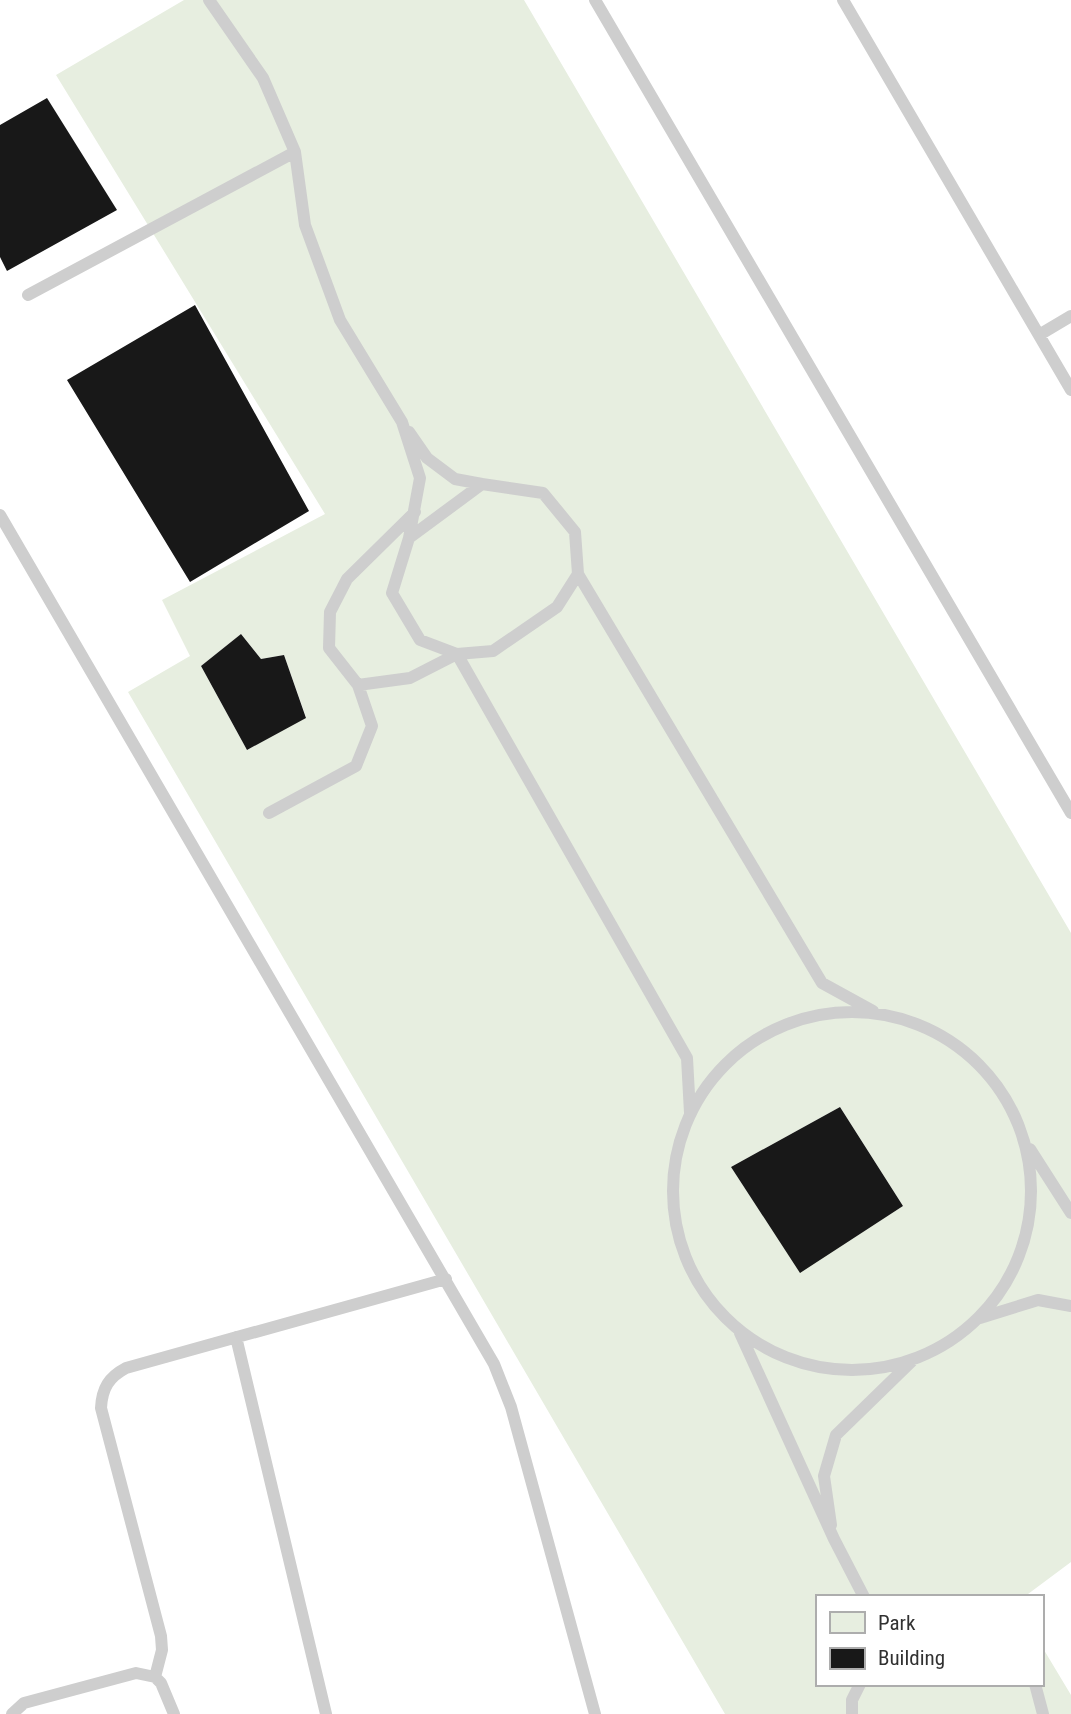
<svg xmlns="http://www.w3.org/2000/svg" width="1071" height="1714" font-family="'Roboto Condensed',sans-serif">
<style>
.green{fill:#e7eee0;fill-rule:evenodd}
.building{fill:#181818}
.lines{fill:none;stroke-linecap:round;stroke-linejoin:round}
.lane{stroke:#cecece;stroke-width:12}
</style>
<rect width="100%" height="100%" fill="#fff"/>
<path class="green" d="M 184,0 L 524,0 L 1071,933 L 1071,1562 L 1024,1597 L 817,1597 L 817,1684 L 1041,1684 L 1041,1645 L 1071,1695 L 1071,1714 L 725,1714 L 128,692 L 190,656 L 162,600 L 325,514 L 56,75 ZM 241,634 L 261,659 L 284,655 L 306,717 L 247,750 L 201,666 ZM 840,1107 L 903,1206 L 800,1272 L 731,1167 Z"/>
<path class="building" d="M 47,98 L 117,210 L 7,271 L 0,257 L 0,125 Z
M 195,305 L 309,511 L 190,582 L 67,380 Z
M 241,634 L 261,659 L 284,655 L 306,718 L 247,750 L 201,666 Z
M 840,1107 L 903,1206 L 800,1273 L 731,1167 Z"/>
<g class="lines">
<path class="lane" d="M 209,0 L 263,78 L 295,152 L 305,225 L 340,320 L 402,422 L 420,478 L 409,538 L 392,593 L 420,640 L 457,654 L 493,651 L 557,607 L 578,574 L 575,532 L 543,493 L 482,484 L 409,538
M 595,0 L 1071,813
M 843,0 L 1071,390
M 28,295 L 295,152
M 1039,335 L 1071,316
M 409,432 L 427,458 L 455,479 L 482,484
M 415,512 L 347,579 L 330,612 L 329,648 L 358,685 L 410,678 L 457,654 L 687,1058 L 690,1113
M 0,515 L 494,1364 L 511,1407 L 595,1714
M 578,574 L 822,983 L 873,1011
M 269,813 L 356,766 L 372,726 L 358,685
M673 1191a179 179 0 1 1 358 0a179 179 0 1 1-358 0Z
M 1030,1149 L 1071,1213
M 980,1318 L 1038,1300 L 1071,1306
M 740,1333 L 834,1539 L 864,1597
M 236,1337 L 326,1714
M 831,1525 L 824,1476 L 836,1435 L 912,1361
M 155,1677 L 162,1650 L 161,1636 L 101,1408 C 102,1388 109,1377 126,1368 L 446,1279
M 1035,1684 L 1043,1714
M 12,1714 L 24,1703 L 136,1673 L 155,1677 L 161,1683 L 174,1714
M 852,1714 L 852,1700 L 860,1684"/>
</g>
<rect x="816" y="1595" width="228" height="91" fill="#ffffff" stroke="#adadad" stroke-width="2"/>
<rect x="830" y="1612" width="35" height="21" fill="#e7eee0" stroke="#adadad" stroke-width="2"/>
<text x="878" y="1630" font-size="21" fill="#313131">Park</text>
<rect x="830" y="1648" width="35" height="21" fill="#181818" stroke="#adadad" stroke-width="2"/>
<text x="878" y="1665" font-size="21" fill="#313131">Building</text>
</svg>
